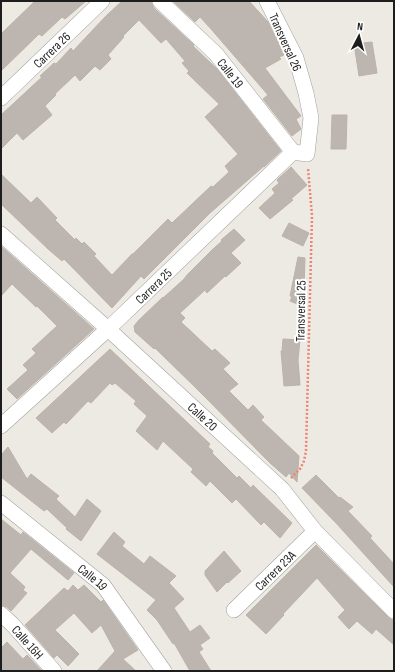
<svg xmlns="http://www.w3.org/2000/svg" width="395" height="672" font-family="'Sofia Sans Condensed',sans-serif">
<style>
.building{fill:#bdb6b0;stroke:#bdb2a7}
.lines{fill:none;stroke-linecap:round;stroke-linejoin:round}
.minor-casing{stroke:#a1a1a1;stroke-width:16}
.path{stroke:#ed8474;stroke-width:2.5;stroke-dasharray:2 2;stroke-linecap:butt}
.minor{stroke:#fff;stroke-width:15}
.labels{text-anchor:middle;stroke-width:4;stroke-linejoin:round;paint-order:stroke}
.street-label{font-size:13px;fill:#1d1d1d;stroke:#fff}
</style>
<rect width="100%" height="100%" fill="#edeae4"/>
<path class="building" d="M 35,1 L 86,1 L 65,19 L 62,17 L 42,36 L 39,34 L 1,71 L 1,34 Z
M 122,1 L 151,1 L 152,4 L 154,8 L 194,45 L 193,46 L 217,69 L 281,151 L 264,167 L 264,166 L 210,213 L 144,279 L 141,276 L 112,308 L 64,259 L 62,261 L 48,249 L 1,204 L 1,174 L 31,203 L 37,197 L 57,218 L 55,220 L 75,240 L 76,238 L 82,244 L 84,242 L 96,254 L 94,256 L 112,275 L 132,254 L 133,254 L 168,219 L 172,223 L 211,186 L 213,187 L 229,172 L 225,166 L 238,154 L 205,117 L 219,104 L 187,73 L 189,71 L 182,63 L 185,61 L 166,39 L 161,43 L 139,20 L 123,36 L 124,37 L 108,55 L 111,59 L 100,70 L 95,66 L 80,81 L 75,75 L 55,94 L 56,95 L 45,106 L 52,115 L 23,140 L 17,133 L 1,149 L 1,115 L 42,77 L 40,76 L 54,63 L 56,64 L 71,48 L 73,51 L 105,17 Z
M 173,1 L 249,1 L 268,22 L 284,55 L 279,57 L 281,59 L 265,68 L 301,116 L 296,119 L 301,129 L 292,136 L 263,99 L 268,95 L 211,29 L 200,17 L 195,22 Z
M 372,42 L 377,73 L 359,76 L 354,44 Z
M 332,115 L 347,115 L 346,149 L 331,149 Z
M 291,167 L 307,185 L 291,199 L 293,200 L 270,219 L 259,208 L 275,193 L 272,189 L 279,183 L 277,180 Z
M 289,223 L 309,233 L 303,246 L 282,236 Z
M 234,229 L 245,240 L 231,253 L 241,263 L 226,277 L 225,276 L 207,293 L 205,290 L 180,313 L 185,318 L 181,322 L 212,351 L 215,349 L 230,363 L 223,369 L 238,384 L 229,391 L 248,410 L 253,405 L 264,417 L 261,420 L 299,456 L 297,482 L 289,473 L 286,477 L 270,463 L 200,392 L 155,348 L 154,349 L 135,332 L 134,326 L 139,320 L 163,297 L 163,298 L 183,280 L 188,274 L 213,249 L 222,241 L 221,240 Z
M 1,246 L 94,329 L 17,399 L 7,389 L 28,370 L 23,365 L 36,353 L 32,349 L 57,326 L 37,306 L 36,307 L 12,284 L 1,296 Z
M 298,257 L 305,258 L 304,287 L 305,287 L 303,301 L 302,306 L 290,301 L 292,297 L 290,296 Z
M 283,339 L 300,340 L 298,360 L 300,385 L 284,386 L 281,351 L 282,351 Z
M 110,349 L 210,444 L 208,447 L 213,451 L 212,453 L 237,478 L 239,476 L 251,488 L 253,485 L 292,523 L 280,538 L 264,522 L 261,525 L 236,499 L 232,503 L 210,481 L 206,486 L 191,472 L 193,469 L 163,441 L 157,450 L 136,431 L 147,416 L 134,404 L 136,401 L 115,383 L 112,385 L 110,383 L 91,403 L 88,401 L 66,424 L 64,422 L 52,433 L 36,418 Z
M 8,447 L 27,479 L 31,474 L 59,496 L 56,499 L 75,517 L 87,499 L 101,511 L 81,541 L 66,529 L 67,528 L 47,509 L 44,511 L 1,477 L 1,455 Z
M 316,475 L 339,498 L 340,497 L 353,507 L 348,511 L 372,536 L 370,538 L 394,564 L 394,587 L 336,523 L 302,488 Z
M 1,519 L 21,535 L 23,532 L 74,573 L 68,580 L 31,549 L 10,573 L 25,587 L 23,590 L 27,593 L 11,611 L 7,607 L 1,605 Z
M 114,532 L 125,542 L 122,546 L 144,564 L 150,556 L 176,576 L 169,583 L 184,599 L 174,608 L 190,632 L 200,625 L 210,638 L 200,645 L 203,649 L 199,652 L 211,671 L 190,671 L 174,643 L 173,644 L 157,620 L 147,610 L 156,600 L 97,554 Z
M 316,545 L 388,617 L 394,621 L 394,645 L 376,629 L 372,634 L 357,621 L 349,629 L 338,617 L 345,610 L 317,578 L 283,614 L 284,615 L 266,634 L 246,615 Z
M 224,551 L 241,571 L 228,583 L 227,582 L 217,592 L 205,575 L 205,571 Z
M 73,585 L 78,590 L 84,585 L 101,602 L 103,600 L 138,650 L 123,659 L 136,671 L 97,671 L 115,651 L 101,625 L 92,633 L 74,613 L 55,630 L 79,654 L 68,666 L 57,655 L 54,658 L 25,625 L 64,588 L 68,591 Z
M 7,642 L 23,659 L 27,655 L 41,670 L 39,671 L 1,671 L 1,648 Z"/>
<g class="lines">
<defs>
<g id="minor">
<path id="s1" d="M 160,1 L 216,54 L 293,152"/>
<path id="s2" d="M 1,98 L 102,1"/>
<path id="s3" d="M 1,234 L 108,329 L 282,489 L 315,531 L 394,611"/>
<path id="s4" d="M 1,426 L 108,329 L 293,152 L 307,154 L 311,118 L 306,93 L 296,58 L 267,1"/>
<path id="s5" d="M 1,503 L 103,585 L 164,671"/>
<path id="s6" d="M 234,610 L 315,531"/>
<path id="s7" d="M 1,614 L 12,624 L 54,671"/>
</g>
</defs>
<use href="#minor" class="minor-casing"/>
<path class="path" d="M 291,478 L 300,469 L 304,461 L 306,451 L 312,216 L 308,168"/>
<use href="#minor" class="minor"/>
</g>
<g class="labels">
<g class="street-label">
<text transform="translate(286 42) rotate(66)" y="5">Transversal 26</text>
<text dy="5" stroke="none"><textPath href="#s2" startOffset="70">Carrera 26</textPath></text>
<text dy="5" stroke="none"><textPath href="#s1" startOffset="101">Calle 19</textPath></text>
<text dy="5" stroke="none"><textPath href="#s4" startOffset="207">Carrera 25</textPath></text>
<text transform="translate(300 311) rotate(-89)" y="5">Transversal 25</text>
<text dy="5" stroke="none"><textPath href="#s3" startOffset="272">Calle 20</textPath></text>
<text dy="5" stroke="none"><textPath href="#s6" startOffset="57">Carrera 23A</textPath></text>
<text dy="5" stroke="none"><textPath href="#s5" startOffset="118">Calle 19</textPath></text>
<text dy="5" stroke="none"><textPath href="#s7" startOffset="39">Calle 16H</textPath></text>
</g>
</g>
<rect width="395" height="672" fill="none" stroke="#1d1d1d" stroke-width="4"/>
<g transform="translate(359 36) rotate(6)" stroke="#ffffff" stroke-width="3" paint-order="stroke">
<path d="M0-3L7 15L0 10L-7 15Z" fill="#1d1d1d"/>
<text y="-6" font-size="11" font-weight="bold" text-anchor="middle" fill="#1d1d1d">N</text>
</g>
</svg>
